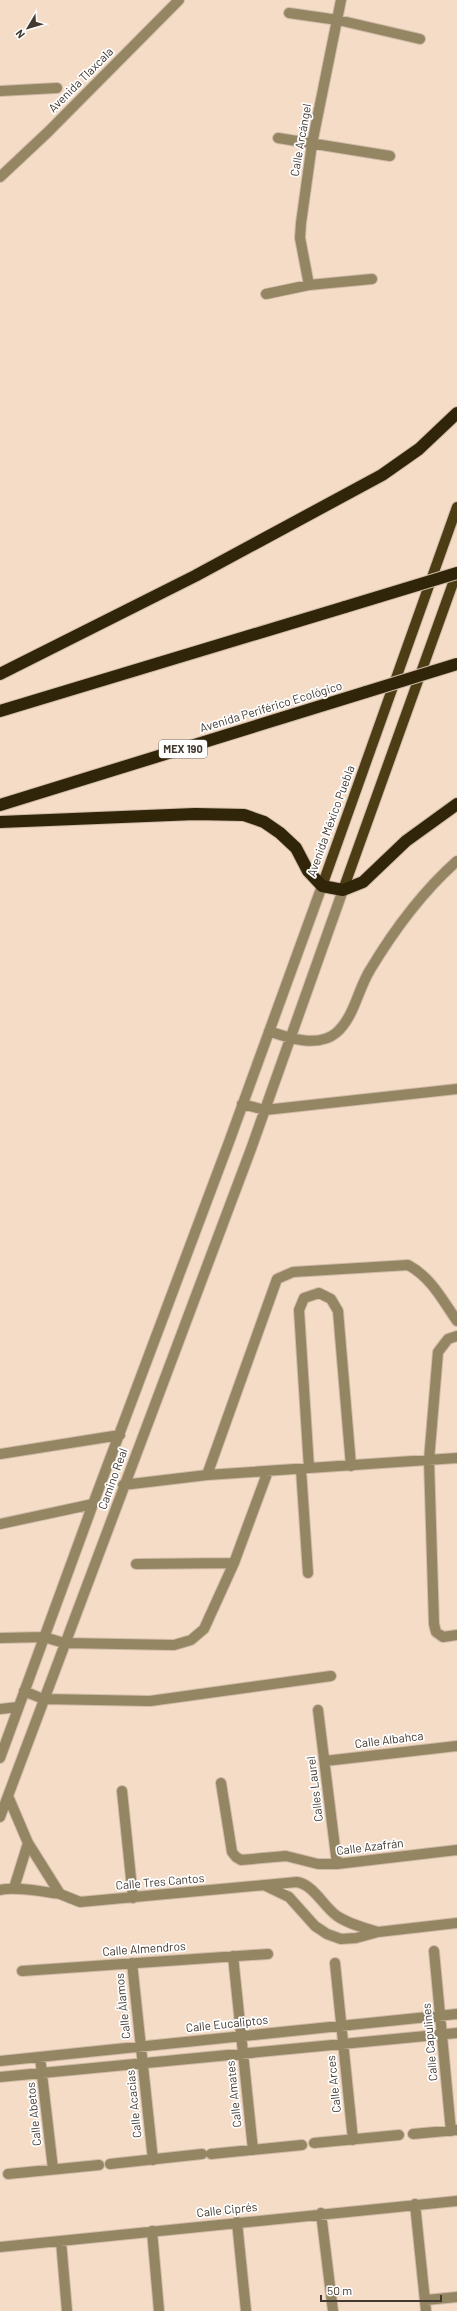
<svg xmlns="http://www.w3.org/2000/svg" width="457" height="2311" font-family="Barlow,sans-serif">
<style>
.lines{fill:none;stroke-linecap:round;stroke-linejoin:round}
.minor-casing{stroke:#d1bba9;stroke-width:12}
.major-casing{stroke:#d1bba9;stroke-width:12}
.highway-casing{stroke:#d1bba9;stroke-width:14}
.minor{stroke:#948662;stroke-width:10}
.major{stroke:#4c3d15;stroke-width:10}
.highway{stroke:#302508;stroke-width:12}
.highway-bridge-casing{stroke:#d1bba9;stroke-width:14;stroke-linecap:butt}
.highway-bridge{stroke:#302508;stroke-width:12}
.labels{text-anchor:middle;stroke-width:3.5;stroke-linejoin:round;paint-order:stroke}
.shield{fill:#fff;stroke:#7b746e;stroke-width:1}
.shield-label{font-size:11px;font-weight:bold;fill:#423930}
.street-label{font-size:12px;fill:#423930;stroke:#fff}
</style>
<rect width="100%" height="100%" fill="#f5dcc7"/>
<g class="lines">
<defs>
<path id="minor" d="M 289,13 L 338,20 L 420,39
M 0,91 L 57,88
M 278,138 L 390,156
M 0,177 L 48,132 L 179,0
M 309,285 L 300,238 L 301,223 L 312,144 L 341,0
M 266,294 L 309,285 L 372,279
M 269,1031 C 288,1038 318,1048 336,1033 C 354,1018 358,989 370,970 C 394,930 422,892 457,861
M 242,1104 L 265,1110 L 457,1089
M 457,1336 L 448,1339 L 438,1352 L 429,1460 L 434,1624 L 436,1632 L 443,1637 L 457,1635
M 0,1454 L 120,1435
M 309,1468 L 299,1310 L 304,1298 L 319,1293 L 331,1299 L 338,1311 L 351,1466
M 301,1469 L 308,1573
M 207,1475 L 277,1279 L 293,1272 L 408,1265 C 431,1277 443,1301 457,1321
M 123,1485 L 207,1475 L 457,1458
M 0,1524 L 93,1504
M 136,1564 L 234,1563 L 268,1471
M 0,1638 L 44,1637 L 64,1643 L 174,1645 L 191,1640 L 204,1629 L 234,1563
M 24,1691 L 43,1699 L 150,1701 L 331,1676
M 0,1709 L 18,1707
M 318,1710 L 337,1864
M 0,1758 L 93,1504 L 229,1142 L 322,886
M 325,1761 L 457,1746
M 221,1783 L 232,1852 L 236,1857 L 241,1860 L 286,1856 L 318,1864 L 337,1864 L 457,1850
M 122,1791 L 133,1898
M 8,1796 L 28,1843 L 60,1894 L 80,1902 L 297,1882 C 314,1885 323,1906 337,1916 C 349,1924 364,1928 378,1932
M 0,1817 L 251,1149 L 343,890
M 264,1885 L 289,1897 L 315,1926 L 327,1934 L 341,1939 L 356,1938 L 378,1932 L 457,1923
M 14,1888 L 28,1843
M 0,1890 C 16,1886 43,1892 60,1894
M 434,1951 L 451,2131
M 233,1956 L 253,2150
M 132,1963 L 153,2160
M 335,1963 L 353,2140
M 22,1971 L 268,1954
M 40,2057 L 53,2169
M 0,2061 L 457,2014
M 0,2077 L 457,2033
M 413,2134 L 457,2130
M 314,2143 L 399,2135
M 211,2154 L 302,2145
M 110,2164 L 202,2154
M 8,2174 L 99,2165
M 415,2204 L 426,2311
M 321,2213 L 333,2311
M 237,2222 L 246,2311
M 152,2231 L 159,2311
M 61,2241 L 67,2311
M 0,2247 L 457,2201
M 426,2300 L 457,2297"/>
<path id="major" d="M 322,886 L 457,507
M 343,890 L 457,572"/>
<path id="highway" d="M 0,674 L 195,576 L 382,475 L 419,449 L 457,413
M 0,711 L 345,607
M 0,805 L 366,692
M 0,822 L 195,814 L 244,815 L 264,822 L 280,833 L 296,848 L 308,871 L 322,886 L 343,890 L 363,882 L 406,841 L 457,804"/>
</defs>
<use href="#minor" class="minor-casing"/>
<use href="#major" class="major-casing"/>
<use href="#highway" class="highway-casing"/>
<use href="#minor" class="minor"/>
<use href="#major" class="major"/>
<use href="#highway" class="highway"/>
<defs>
<path id="highway-bridge" d="M 345,607 L 457,573
M 366,692 L 457,664"/>
</defs>
<use href="#highway-bridge" class="highway-bridge-casing"/>
<use href="#highway-bridge" class="highway-bridge"/>
</g>
<g class="labels">
<rect class="shield" x="159" y="740" width="48" height="18" rx="3"/>
<g class="shield-label">
<text x="183" y="753">MEX 190</text>
</g>
<g class="street-label">
<text transform="translate(81 80) rotate(-45)" y="4">Avenida Tlaxcala</text>
<text transform="translate(301 140) rotate(-80)" y="4">Calle Arcángel</text>
<text transform="translate(271 707) rotate(-17)" y="4">Avenida Periférico Ecológico</text>
<text transform="translate(331 821) rotate(-70)" y="4">Avenida México Puebla</text>
<text transform="translate(113 1479) rotate(-70)" y="4">Camino Real</text>
<text transform="translate(389 1740) rotate(-7)" y="4">Calle Albahca</text>
<text transform="translate(315 1789) rotate(-97)" y="4">Calles Laurel</text>
<text transform="translate(370 1847) rotate(-7)" y="4">Calle Azafrán</text>
<text transform="translate(160 1882) rotate(-5)" y="4">Calle Tres Cantos</text>
<text transform="translate(144 1949) rotate(-4)" y="4">Calle Almendros</text>
<text transform="translate(123 2006) rotate(-96)" y="4">Calle Álamos</text>
<text transform="translate(227 2024) rotate(-6)" y="4">Calle Eucaliptos</text>
<text transform="translate(430 2042) rotate(-95)" y="4">Calle Capulines</text>
<text transform="translate(334 2084) rotate(-96)" y="4">Calle Arces</text>
<text transform="translate(234 2094) rotate(-96)" y="4">Calle Amates</text>
<text transform="translate(134 2104) rotate(-96)" y="4">Calle Acacias</text>
<text transform="translate(34 2114) rotate(-96)" y="4">Calle Abetos</text>
<text transform="translate(227 2210) rotate(-6)" y="4">Calle Ciprés</text>
</g>
</g>
<g transform="translate(28 28) rotate(232)" stroke="#ffffff" stroke-width="3" paint-order="stroke">
<path d="M0-3L7 15L0 10L-7 15Z" fill="#423930"/>
<text y="-6" font-size="11" font-weight="bold" text-anchor="middle" fill="#423930">N</text>
</g>
<path d="M321 2295v6h120v-6" fill="none" stroke="#423930" stroke-width="2"/>
<text x="327" y="2295" font-size="12" fill="#423930" stroke="#ffffff" stroke-width="3" paint-order="stroke">50 m</text>
</svg>
